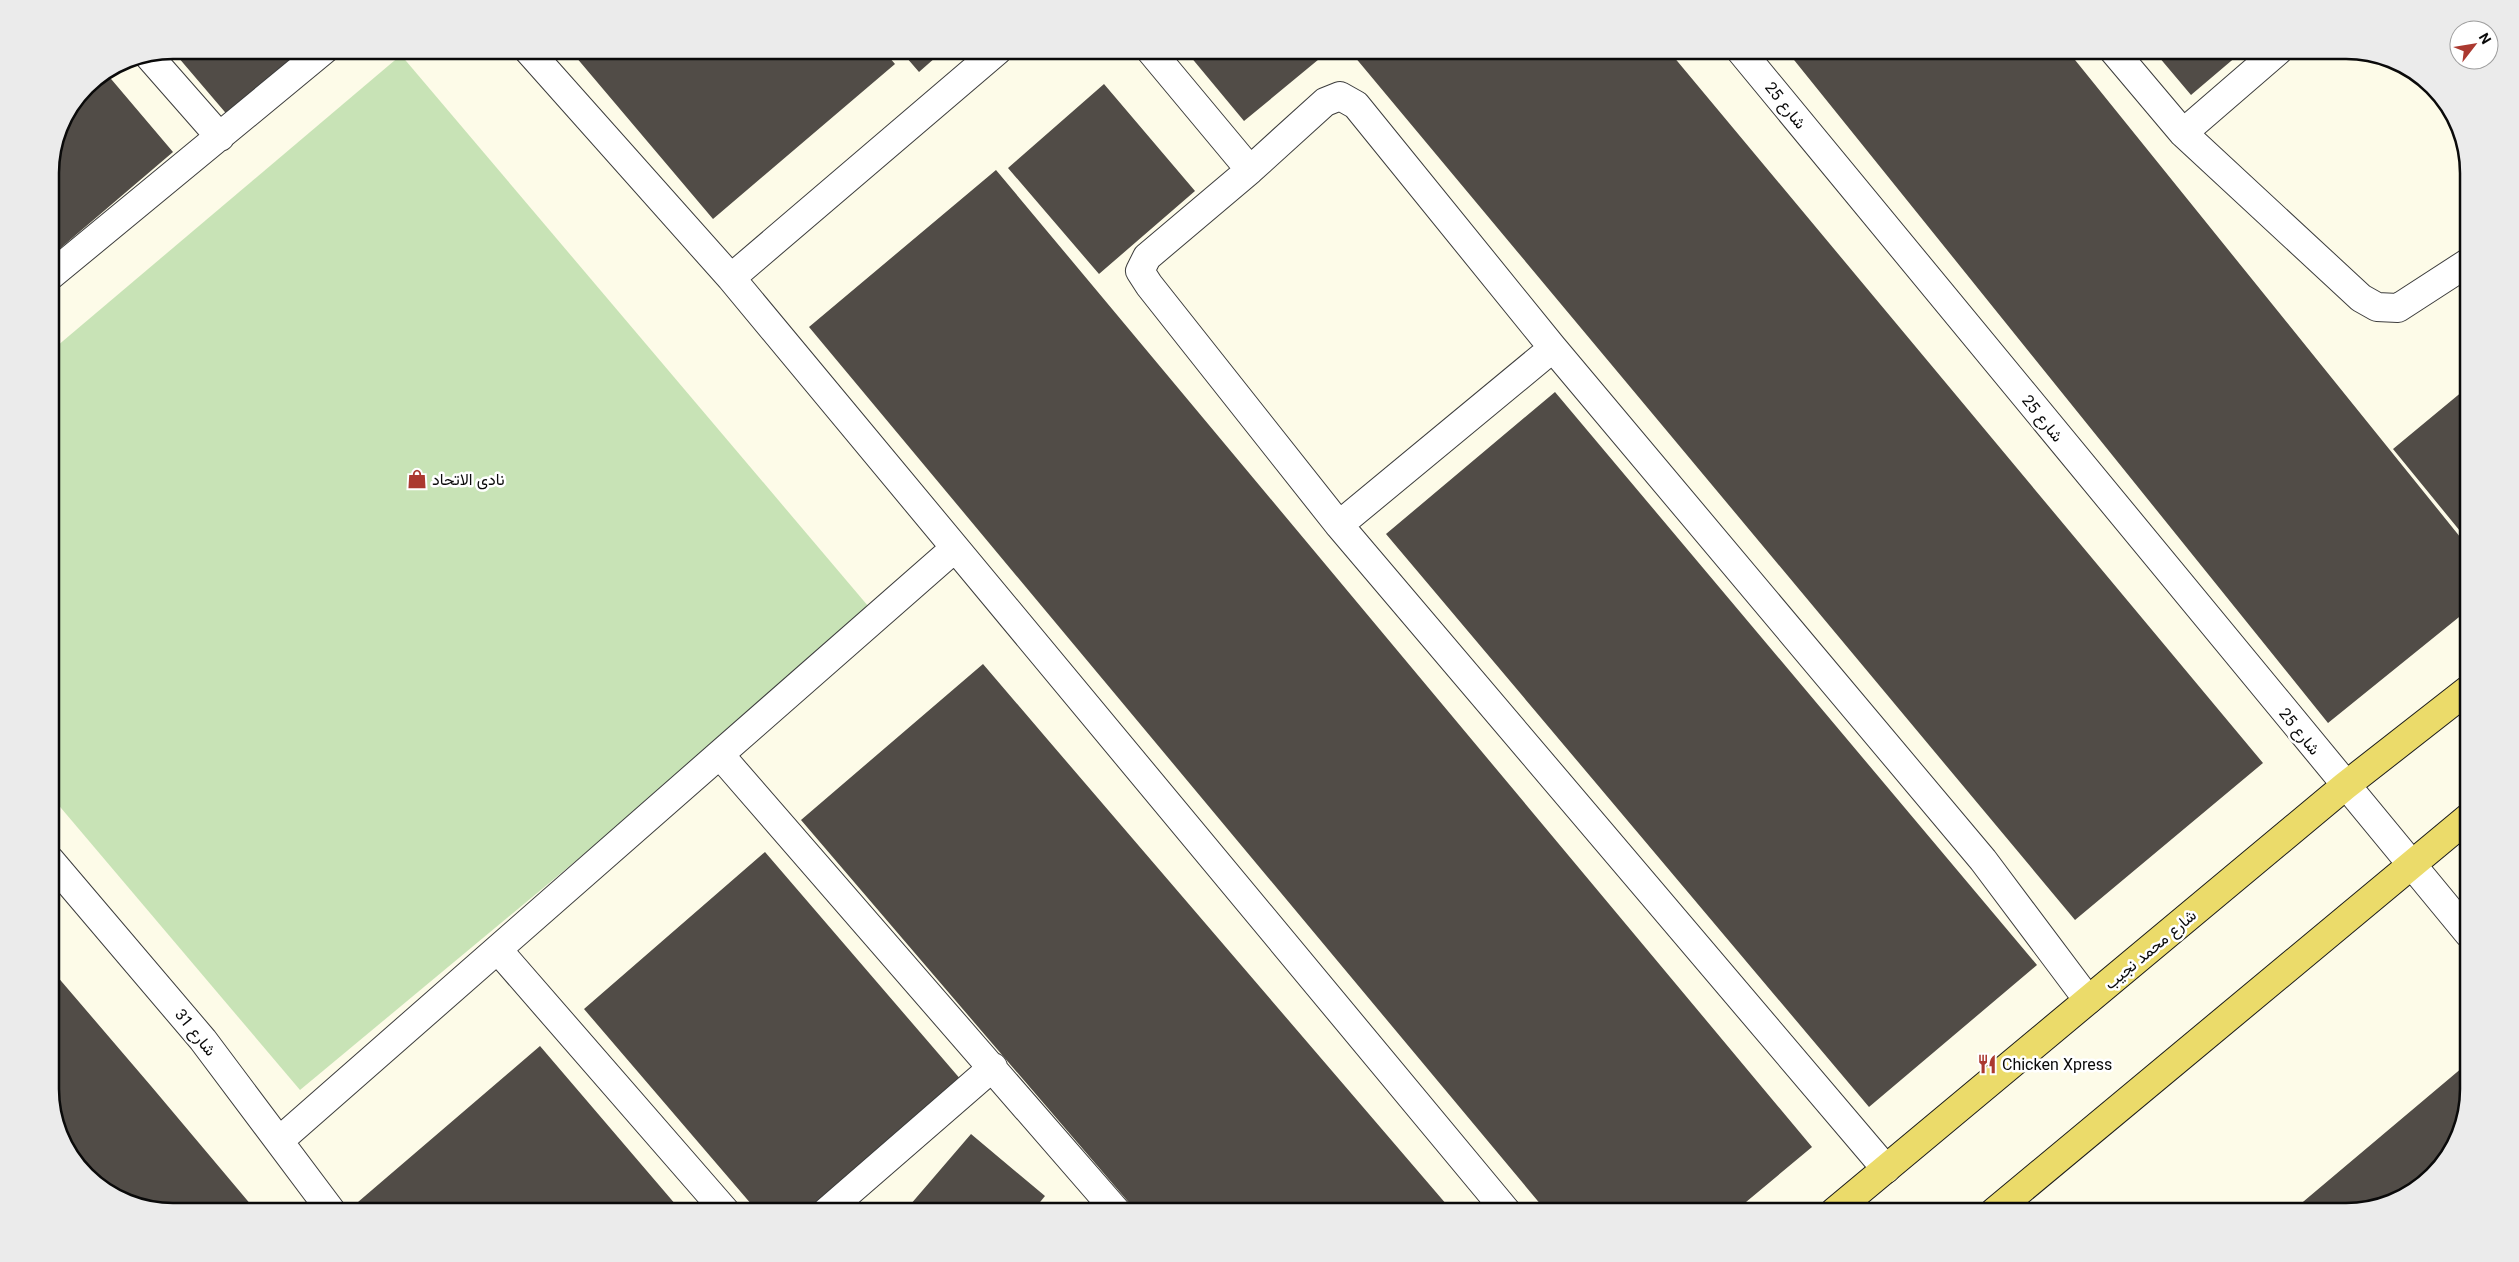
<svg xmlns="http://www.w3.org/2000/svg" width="2519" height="1262" font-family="Georgia,Vazirmatn,serif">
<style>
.green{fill:#c8e3b6}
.building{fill:#514c47}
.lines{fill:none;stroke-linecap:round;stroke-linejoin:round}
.minor-casing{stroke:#3d3d3d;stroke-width:30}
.major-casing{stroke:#1b1b1b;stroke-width:30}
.minor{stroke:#fff;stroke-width:28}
.major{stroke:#ebdb6a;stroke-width:28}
.labels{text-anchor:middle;stroke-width:5;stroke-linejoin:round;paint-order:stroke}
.street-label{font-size:16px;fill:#0a0a0a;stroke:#fff}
.poi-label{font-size:16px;fill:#0a0a0a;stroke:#fff;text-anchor:start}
.rim{fill:none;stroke:#0a0a0a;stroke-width:2.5}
</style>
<rect width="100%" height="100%" fill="#fdfbe8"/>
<path class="green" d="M 401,55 L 874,613 L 300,1090 L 50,795 L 50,352 Z"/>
<path class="building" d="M 172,50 L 309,50 L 230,118 Z
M 570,50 L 883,50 L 895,64 L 713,219 Z
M 900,50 L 944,50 L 919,72 Z
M 1185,50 L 1330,50 L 1244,121 Z
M 1349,50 L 1668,50 L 2263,763 L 2075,920 Z
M 1786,50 L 2067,50 L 2469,548 L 2469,609 L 2328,723 Z
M 2153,50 L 2244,50 L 2191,95 Z
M 106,73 L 173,152 L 50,257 L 50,165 L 59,126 L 86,86 Z
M 1104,84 L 1195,191 L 1099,274 L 1008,168 Z
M 996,170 L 1812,1147 L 1734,1212 L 1547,1212 L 809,327 Z
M 2469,386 L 2469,542 L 2393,449 Z
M 1555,392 L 2037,965 L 1869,1107 L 1386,534 Z
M 983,664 L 1048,740 L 1453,1212 L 1137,1212 L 997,1049 L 801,820 Z
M 765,852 L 962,1081 L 809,1212 L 758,1212 L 584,1009 Z
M 50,968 L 151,1086 L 257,1212 L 173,1212 L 119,1199 L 71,1157 L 50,1097 Z
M 540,1046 L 682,1212 L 366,1212 L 358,1202 Z
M 2469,1062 L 2469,1089 L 2456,1143 L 2414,1191 L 2346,1212 L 2291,1212 Z
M 971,1134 L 1045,1196 L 1032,1212 L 904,1212 Z"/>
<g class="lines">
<defs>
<path id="minor" d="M 528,50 L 731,278 L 1507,1212
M 1150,50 L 1250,170
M 1740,50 L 2469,934
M 2113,50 L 2183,133 L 2361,298 L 2377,307 L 2398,308 L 2469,262
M 148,55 L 220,137
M 1340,96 L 1356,105 L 1553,348 L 1339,525 L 1149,285 L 1140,271 L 1147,257 L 1250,170 L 1325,102 Z
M 2183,133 L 2279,50
M 50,276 L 324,50
M 731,278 L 998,50
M 1553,348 L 1983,860 L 2088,1000
M 1339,525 L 1886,1169
M 720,755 L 1117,1212
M 50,860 L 203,1040 L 332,1212
M 498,950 L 726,1212
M 279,1141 L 955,548
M 826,1212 L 993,1067"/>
<path id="major" d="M 1834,1212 L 2345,786 L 2469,689
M 1994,1212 L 2469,817"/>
</defs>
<use href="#minor" class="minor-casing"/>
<use href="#major" class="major-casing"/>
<use href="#minor" class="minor"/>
<use href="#major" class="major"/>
</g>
<defs>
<symbol id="shop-bare" viewBox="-9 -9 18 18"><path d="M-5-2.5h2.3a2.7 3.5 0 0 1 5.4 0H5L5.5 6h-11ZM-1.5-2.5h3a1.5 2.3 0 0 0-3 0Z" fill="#ab3930" stroke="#fff" stroke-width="2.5" paint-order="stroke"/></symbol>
<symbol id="restaurant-bare" viewBox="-9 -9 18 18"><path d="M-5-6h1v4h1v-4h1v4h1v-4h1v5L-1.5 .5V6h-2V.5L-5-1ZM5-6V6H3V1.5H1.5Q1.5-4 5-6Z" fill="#ab3930" stroke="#fff" stroke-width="2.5" paint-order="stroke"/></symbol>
</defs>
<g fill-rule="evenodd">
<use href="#shop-bare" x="403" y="465" width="28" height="28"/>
<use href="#restaurant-bare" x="1973" y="1050" width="28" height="28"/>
</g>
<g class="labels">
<g class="street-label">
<text transform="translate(1786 105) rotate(51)" y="6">شارع 25</text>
<text transform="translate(2043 418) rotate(51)" y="6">شارع 25</text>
<text transform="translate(2300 731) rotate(51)" y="6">شارع 25</text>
<text transform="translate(2150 949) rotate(-40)" y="6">شارع محمد نجيب</text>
<text transform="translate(196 1032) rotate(51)" y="6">شارع 31</text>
</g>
<g class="poi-label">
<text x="432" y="485">نادى الاتحاد</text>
<text x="2002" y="1070">Chicken Xpress</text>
</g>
</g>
<path d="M0 0H2519V1262H0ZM173 59H2346A114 114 0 0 1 2460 173V1089A114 114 0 0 1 2346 1203H173A114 114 0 0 1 59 1089V173A114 114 0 0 1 173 59Z" fill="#ebebeb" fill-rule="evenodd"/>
<path class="rim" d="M173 59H2346A114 114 0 0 1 2460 173V1089A114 114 0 0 1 2346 1203H173A114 114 0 0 1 59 1089V173A114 114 0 0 1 173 59Z"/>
<g transform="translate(2474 45) rotate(59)"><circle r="24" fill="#ffffff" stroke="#9d9d9d"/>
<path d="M0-4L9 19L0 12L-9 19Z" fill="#ab3930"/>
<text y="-8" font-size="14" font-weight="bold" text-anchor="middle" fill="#0a0a0a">N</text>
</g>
</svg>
